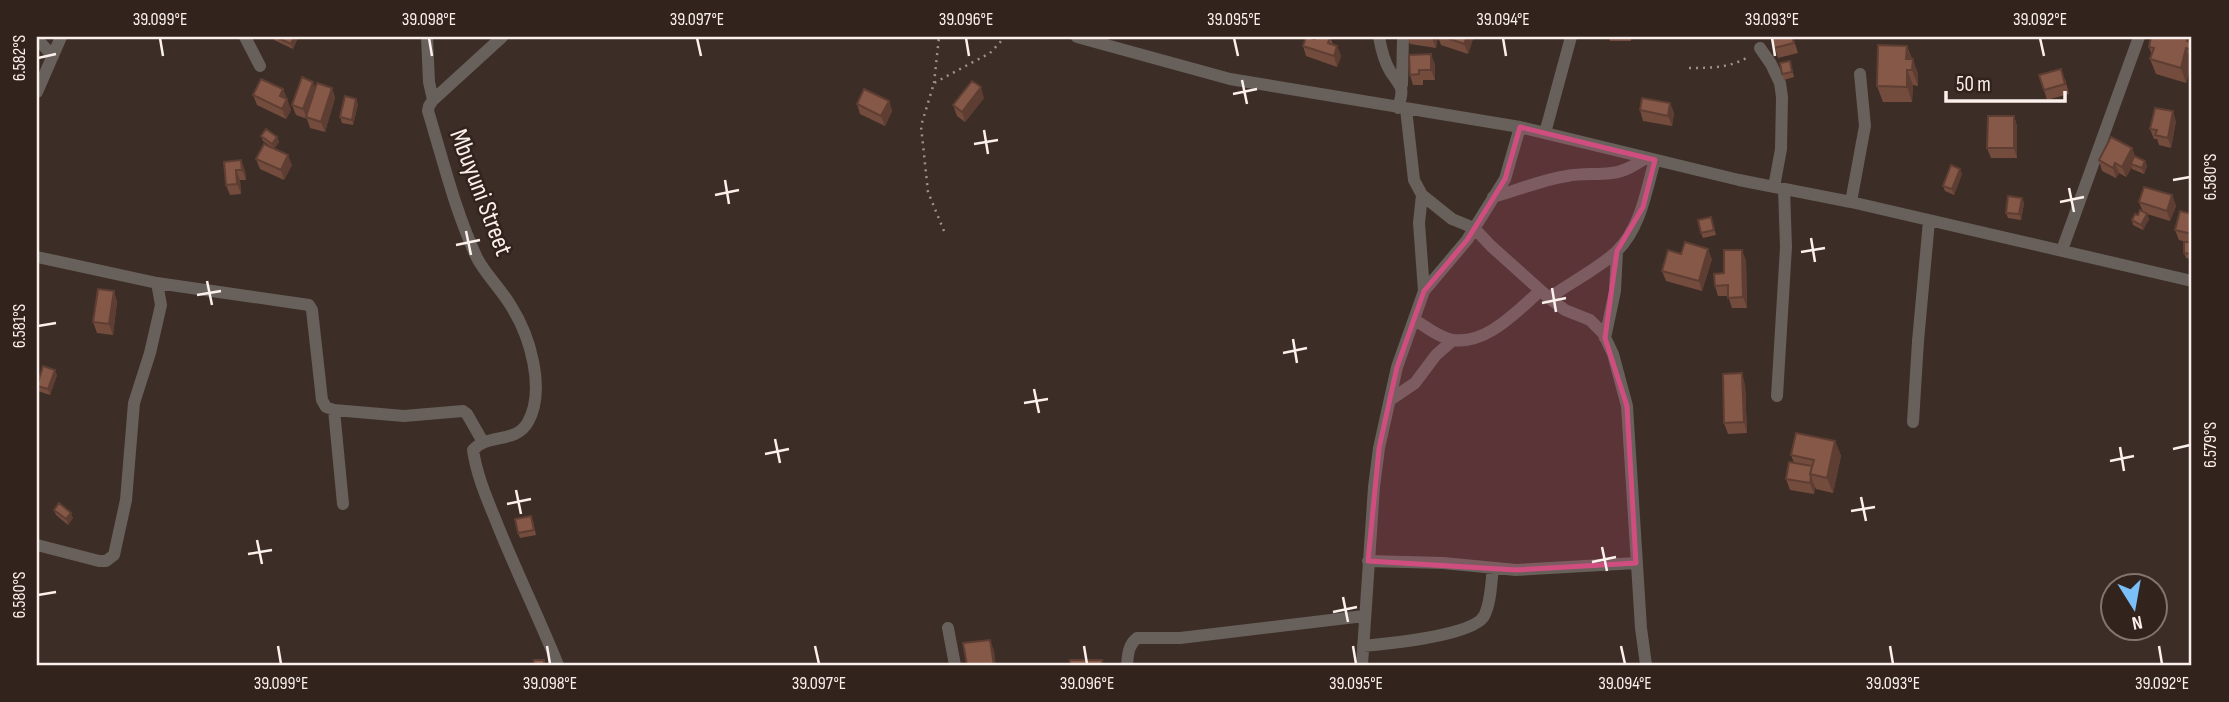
<svg xmlns="http://www.w3.org/2000/svg" width="2229" height="702" font-family="'Sofia Sans Condensed',sans-serif">
<style>
.lines{fill:none;stroke-linecap:round;stroke-linejoin:round}
.path{stroke:#9f928d;stroke-width:2.5;stroke-dasharray:2 5;stroke-linecap:butt}
.minor{stroke:#67605b;stroke-width:12}
.wall{fill:#734c3e}
.shaded-wall{fill:#5e3e32}
.building{fill:#865848;stroke:#5e3e32;stroke-width:2}
.marked{fill:#d04e7f;fill-opacity:0.2;stroke:#d04e7f;stroke-width:5;stroke-linejoin:round}
.ticks{fill:none;stroke:#fbf0ec;stroke-width:2.5}
.labels{text-anchor:middle;stroke-width:5;stroke-linejoin:round;paint-order:stroke}
.street-label{font-size:26px;fill:#fbf0ec;stroke:#32231d}
.neatline{fill:none;stroke:#fbf0ec;stroke-width:2.5}
.ticks-label{font-size:18px;text-anchor:middle;fill:#fbf0ec}
</style>
<rect width="100%" height="100%" fill="#3c2d26"/>
<g class="lines">
<path class="path" d="M 1689,68 C 1710,68 1730,68 1748,57
M 934,83 L 939,37
M 944,231 L 928,192 L 921,126 L 934,83 L 990,53 L 1005,37"/>
<path class="minor" d="M 245,37 L 260,66
M 427,37 L 429,82 L 433,100
M 502,37 L 433,100 L 429,106 L 428,111 C 443,160 455,211 477,258 C 486,275 501,289 511,306 C 530,336 546,389 528,422 C 516,444 488,433 473,450 C 477,477 488,501 498,526 C 517,573 539,618 558,665
M 1077,37 L 1230,79 L 1520,127 L 1739,180 L 1851,202 L 2192,281
M 1379,37 C 1381,48 1384,61 1390,71 C 1401,88 1405,86 1398,108
M 37,39 L 53,56
M 1760,48 L 1771,64 L 1780,83 L 1782,97 L 1781,149 L 1774,187
M 1402,85 L 1403,37
M 37,92 L 61,37
M 1406,109 L 1414,180 L 1422,195 L 1452,219 L 1474,228 L 1491,246 L 1549,298 L 1565,310 L 1590,320 L 1603,333 L 1613,354 L 1627,406 L 1641,628 L 1646,665
M 1545,133 L 1571,37
M 1422,195 L 1419,223 L 1424,291
M 1493,197 C 1518,190 1541,180 1567,176 C 1582,173 1597,175 1611,173 C 1624,172 1635,165 1646,158
M 1851,202 L 1865,126 L 1860,74
M 2062,250 L 2139,37
M 37,257 L 157,283 L 309,305 L 312,310 L 322,400 L 326,407 L 334,410 L 404,416 L 463,411 L 467,414 L 483,442
M 1549,298 C 1568,284 1601,267 1617,251 C 1641,227 1646,191 1655,160
M 1415,320 C 1426,327 1437,336 1449,339 C 1484,348 1517,311 1540,291
M 1605,338 L 1615,291 L 1617,251
M 1777,396 L 1786,247 L 1784,189
M 1390,400 L 1415,383 L 1436,355 L 1453,340
M 334,410 L 343,504
M 1913,422 L 1918,341 L 1929,221
M 37,545 L 99,561 L 106,561 L 114,555 L 126,500 L 134,403 L 150,353 L 161,305 L 157,283
M 1368,561 L 1443,563 L 1516,570 L 1636,563
M 948,628 L 955,665
M 1363,646 C 1385,644 1473,636 1484,616 C 1491,603 1491,583 1493,568
M 1127,665 C 1128,655 1128,645 1137,638 L 1180,638 L 1364,616
M 1362,665 L 1374,487 L 1379,448 L 1397,367 L 1424,291 L 1467,240 L 1505,179 L 1520,127"/>
</g>
<path class="wall" d="M 273,37 L 296,37 L 297,40 L 293,49 L 274,40 Z
M 1330,37 L 1333,44 L 1337,46 L 1341,56 L 1337,67 L 1306,56 L 1303,46 L 1315,39 Z
M 1407,37 L 1438,37 L 1436,48 L 1410,44 Z
M 1438,37 L 1473,37 L 1473,39 L 1468,54 L 1441,45 Z
M 1609,37 L 1631,37 L 1631,41 L 1610,41 Z
M 1772,37 L 1793,37 L 1798,53 L 1778,58 Z
M 1836,37 L 1856,37 L 1837,39 Z
M 2192,37 L 2192,64 L 2186,83 L 2156,74 L 2150,59 L 2152,55 L 2149,47 Z
M 1907,46 L 1918,74 L 1918,86 L 1913,85 L 1912,102 L 1883,102 L 1877,86 Z
M 1790,61 L 1794,77 L 1784,80 L 1782,74 Z
M 1435,64 L 1435,80 L 1423,80 L 1423,85 L 1413,85 L 1410,75 Z
M 2065,79 L 2069,94 L 2047,100 L 2044,90 Z
M 316,88 L 332,88 L 335,98 L 325,132 L 310,128 L 307,119 L 296,115 L 292,105 Z
M 283,89 L 291,110 L 286,119 L 257,105 L 253,95 Z
M 984,98 L 965,122 L 957,116 L 953,105 Z
M 889,101 L 892,111 L 885,126 L 860,114 L 857,104 Z
M 1670,103 L 1674,113 L 1672,126 L 1643,121 L 1640,110 Z
M 358,104 L 353,125 L 342,123 L 340,117 Z
M 2014,116 L 2017,126 L 2017,158 L 1991,158 L 1987,148 Z
M 2176,121 L 2171,148 L 2159,145 L 2157,139 L 2154,139 L 2150,129 Z
M 261,136 L 277,137 L 279,142 L 274,149 L 292,165 L 284,180 L 260,169 L 256,159 L 273,148 L 263,141 Z
M 2132,148 L 2135,157 L 2147,166 L 2144,174 L 2132,169 L 2132,167 L 2126,177 L 2119,173 L 2116,178 L 2102,171 L 2099,160 Z
M 241,160 L 245,171 L 246,180 L 240,180 L 241,194 L 230,195 L 226,185 Z
M 1962,174 L 1954,195 L 1945,191 L 1943,186 Z
M 2172,195 L 2176,206 L 2170,221 L 2147,214 L 2149,219 L 2143,230 L 2133,225 L 2132,220 L 2143,212 L 2139,202 Z
M 2022,198 L 2024,203 L 2021,220 L 2008,218 L 2006,213 Z
M 2192,214 L 2192,259 L 2186,258 L 2184,253 L 2187,242 L 2179,240 L 2175,230 Z
M 1711,217 L 1716,235 L 1703,238 L 1701,233 Z
M 1681,254 L 1712,259 L 1702,291 L 1666,281 L 1662,271 Z
M 1746,260 L 1747,308 L 1732,308 L 1728,296 L 1718,296 L 1715,286 Z
M 114,291 L 117,302 L 113,335 L 97,333 L 93,322 Z
M 57,375 L 50,395 L 38,391 L 37,385 Z
M 1745,384 L 1747,433 L 1728,434 L 1724,423 Z
M 1835,441 L 1841,456 L 1833,493 L 1816,489 L 1815,487 L 1814,494 L 1790,490 L 1786,479 L 1794,463 L 1791,455 Z
M 54,510 L 73,518 L 68,525 L 56,515 Z
M 533,521 L 536,535 L 520,538 L 518,533 Z"/>
<path class="shaded-wall" d="M 294,37 L 296,37 L 297,40 L 293,49 L 291,44 Z
M 1433,37 L 1438,37 L 1436,48 L 1432,38 Z
M 1467,37 L 1473,37 L 1473,39 L 1468,54 L 1464,44 Z
M 2188,37 L 2192,37 L 2192,53 L 2187,41 Z
M 1337,46 L 1341,56 L 1337,67 L 1334,56 Z
M 1907,46 L 1912,61 L 1906,59 Z
M 2186,48 L 2192,64 L 2186,83 L 2181,68 Z
M 1431,54 L 1435,64 L 1435,80 L 1431,70 Z
M 1913,59 L 1918,74 L 1918,86 L 1912,70 Z
M 1907,70 L 1913,85 L 1912,102 L 1907,87 Z
M 313,82 L 317,92 L 307,119 L 303,109 Z
M 981,87 L 984,98 L 965,122 L 962,112 Z
M 332,88 L 335,98 L 325,132 L 321,122 Z
M 283,89 L 287,99 L 280,96 Z
M 287,99 L 291,110 L 286,119 L 282,109 Z
M 356,99 L 358,104 L 353,125 L 352,120 Z
M 889,101 L 892,111 L 885,126 L 881,116 Z
M 1670,103 L 1674,113 L 1672,126 L 1668,116 Z
M 2173,111 L 2176,121 L 2171,148 L 2168,138 Z
M 2014,116 L 2017,126 L 2017,158 L 2014,148 Z
M 277,137 L 279,142 L 274,149 L 272,144 Z
M 2132,148 L 2136,159 L 2131,164 L 2132,167 L 2126,177 L 2122,167 Z
M 288,155 L 292,165 L 284,180 L 281,170 Z
M 241,160 L 245,171 L 246,180 L 242,170 Z
M 2145,161 L 2147,166 L 2144,174 L 2142,168 Z
M 2115,163 L 2119,173 L 2116,178 L 2113,168 Z
M 1960,169 L 1962,174 L 1954,195 L 1952,189 Z
M 236,170 L 240,180 L 241,194 L 237,184 Z
M 2172,195 L 2176,206 L 2170,221 L 2167,211 Z
M 2022,198 L 2024,203 L 2021,220 L 2019,214 Z
M 2147,214 L 2149,219 L 2143,230 L 2141,225 Z
M 1708,249 L 1712,259 L 1702,291 L 1699,281 Z
M 1742,250 L 1746,260 L 1747,308 L 1743,297 Z
M 114,291 L 117,302 L 113,335 L 109,324 Z
M 55,370 L 57,375 L 50,395 L 48,389 Z
M 1742,373 L 1745,384 L 1747,433 L 1744,422 Z
M 1835,441 L 1841,456 L 1833,493 L 1827,478 Z
M 1811,477 L 1815,487 L 1814,494 L 1810,483 Z
M 71,513 L 73,518 L 68,525 L 66,519 Z
M 990,640 L 994,650 L 996,665 L 994,665 Z"/>
<path class="building" d="M 276,37 L 294,37 L 291,44 Z
M 1306,37 L 1315,39 L 1316,37 L 1330,37 L 1328,43 L 1337,46 L 1334,56 L 1303,46 Z
M 1444,37 L 1467,37 L 1464,44 Z
M 1772,37 L 1792,37 L 1794,43 L 1774,48 Z
M 2151,37 L 2188,37 L 2187,41 L 2192,42 L 2192,45 L 2191,50 L 2186,48 L 2181,68 L 2150,59 L 2154,48 L 2149,47 Z
M 1878,45 L 1907,46 L 1906,59 L 1913,59 L 1912,70 L 1907,70 L 1907,87 L 1877,86 Z
M 1431,54 L 1431,70 L 1419,70 L 1419,74 L 1410,75 L 1409,55 Z
M 1790,61 L 1792,72 L 1782,74 L 1780,63 Z
M 2061,69 L 2065,84 L 2044,90 L 2039,75 Z
M 302,77 L 313,82 L 303,109 L 292,105 Z
M 261,79 L 283,89 L 280,96 L 287,99 L 282,109 L 253,95 Z
M 972,81 L 981,87 L 962,112 L 953,105 Z
M 317,83 L 332,88 L 321,122 L 306,117 Z
M 864,89 L 889,101 L 881,116 L 857,104 Z
M 345,96 L 356,99 L 352,120 L 340,117 Z
M 1642,98 L 1670,103 L 1668,116 L 1640,110 Z
M 2155,108 L 2173,111 L 2168,138 L 2155,135 L 2157,130 L 2150,129 Z
M 1988,116 L 2014,116 L 2014,148 L 1987,148 Z
M 266,129 L 277,137 L 272,144 L 261,136 Z
M 2111,137 L 2132,148 L 2122,167 L 2115,163 L 2113,168 L 2099,160 Z
M 264,144 L 288,155 L 281,170 L 256,159 Z
M 2134,156 L 2145,161 L 2142,168 L 2131,164 Z
M 241,160 L 242,170 L 236,170 L 237,184 L 226,185 L 224,162 Z
M 1951,165 L 1960,169 L 1952,189 L 1943,186 Z
M 2144,187 L 2172,195 L 2167,211 L 2139,202 Z
M 2008,196 L 2022,198 L 2019,214 L 2006,213 Z
M 2140,210 L 2147,214 L 2141,225 L 2132,220 L 2135,214 L 2138,215 Z
M 2180,211 L 2192,214 L 2192,234 L 2175,230 Z
M 1711,217 L 1714,230 L 1701,233 L 1698,220 Z
M 1685,242 L 1708,249 L 1699,281 L 1662,271 L 1668,250 L 1681,254 Z
M 2184,242 L 2192,242 L 2192,254 L 2184,253 Z
M 1724,250 L 1742,250 L 1743,297 L 1728,298 L 1728,285 L 1715,286 L 1714,274 L 1724,273 Z
M 98,289 L 114,291 L 109,324 L 93,322 Z
M 43,366 L 55,370 L 48,389 L 37,386 Z
M 1742,373 L 1744,422 L 1724,423 L 1723,374 Z
M 1796,433 L 1835,441 L 1827,478 L 1810,474 L 1814,460 L 1791,455 Z
M 1789,462 L 1812,466 L 1810,474 L 1811,477 L 1810,483 L 1786,479 Z
M 59,503 L 71,513 L 66,519 L 54,510 Z
M 531,516 L 534,530 L 518,533 L 515,519 Z
M 990,640 L 994,665 L 967,665 L 963,643 Z
M 534,660 L 544,660 L 544,665 L 534,665 Z
M 1070,660 L 1102,660 L 1102,665 L 1070,665 Z"/>
<path class="marked" d="M 1520,127 L 1655,160 L 1643,207 L 1617,251 L 1605,338 L 1627,406 L 1636,563 L 1516,570 L 1368,561 L 1379,448 L 1397,367 L 1424,291 L 1467,240 L 1505,179 Z"/>
<path class="ticks" d="M 160,38 L 163,56M 429,38 L 432,56M 697,38 L 701,56M 966,38 L 969,56M 1234,38 L 1238,56M 1503,38 L 1506,56M 1772,38 L 1775,56M 2040,38 L 2044,56M 38,58 L 56,54M 1242,80 L 1247,104M 1233,94 L 1257,89M 984,130 L 988,154M 974,144 L 998,140M 725,180 L 729,204M 2173,180 L 2190,177M 2069,188 L 2074,212M 715,195 L 739,190M 2060,202 L 2084,197M 466,231 L 471,255M 1811,238 L 1815,262M 456,245 L 480,240M 1801,252 L 1825,248M 207,281 L 212,305M 1552,288 L 1556,312M 197,295 L 221,291M 1542,303 L 1566,298M 38,326 L 56,323M 1293,339 L 1297,363M 1283,353 L 1307,348M 1034,389 L 1039,413M 1024,403 L 1048,399M 775,439 L 780,463M 2120,447 L 2124,471M 2173,449 L 2190,445M 765,454 L 789,449M 2110,461 L 2134,456M 516,490 L 521,514M 1861,497 L 1866,521M 507,504 L 531,499M 1851,511 L 1875,507M 257,540 L 262,564M 1602,547 L 1607,571M 248,554 L 272,550M 1592,562 L 1616,557M 38,595 L 56,592M 1343,597 L 1348,622M 1333,612 L 1357,607M 278,646 L 281,664M 547,646 L 550,664M 815,646 L 819,664M 1084,646 L 1087,664M 1353,646 L 1356,664M 1621,646 L 1625,664M 1890,646 L 1893,664M 2159,646 L 2162,664"/>
<g class="labels">
<g class="street-label">
<text transform="translate(482 192) rotate(69)" y="9">Mbuyuni Street</text>
</g>
</g>
<rect width="2229" height="702" fill="none" stroke="#32231d" stroke-width="77"/>
<g transform="translate(2134 607) rotate(169)"><circle r="33" fill="#32231d" stroke="#827570" stroke-width="2"/>
<path d="M0-5L12 26L0 18L-12 26Z" fill="#7abff8"/>
<text y="-10" font-size="19" font-weight="bold" text-anchor="middle" fill="#fbf0ec">N</text>
</g>
<path d="M1946 91v10h119v-10" fill="none" stroke="#fbf0ec" stroke-width="3.5"/>
<text x="1956" y="91" font-size="21" fill="#fbf0ec" stroke="#32231d" stroke-width="5" paint-order="stroke">50 m</text>
<rect x="38" y="38" width="2152" height="626" class="neatline"/>
<g class="ticks-label">
<text x="160" y="25">39.099°E</text>
<text x="429" y="25">39.098°E</text>
<text x="697" y="25">39.097°E</text>
<text x="966" y="25">39.096°E</text>
<text x="1234" y="25">39.095°E</text>
<text x="1503" y="25">39.094°E</text>
<text x="1772" y="25">39.093°E</text>
<text x="2040" y="25">39.092°E</text>
<text transform="translate(19 58) rotate(-90)" y="6">6.582°S</text>
<text transform="translate(2210 177) rotate(-90)" y="6">6.580°S</text>
<text transform="translate(19 326) rotate(-90)" y="6">6.581°S</text>
<text transform="translate(2210 445) rotate(-90)" y="6">6.579°S</text>
<text transform="translate(19 595) rotate(-90)" y="6">6.580°S</text>
<text x="281" y="689">39.099°E</text>
<text x="550" y="689">39.098°E</text>
<text x="819" y="689">39.097°E</text>
<text x="1087" y="689">39.096°E</text>
<text x="1356" y="689">39.095°E</text>
<text x="1625" y="689">39.094°E</text>
<text x="1893" y="689">39.093°E</text>
<text x="2162" y="689">39.092°E</text>
</g>
</svg>
